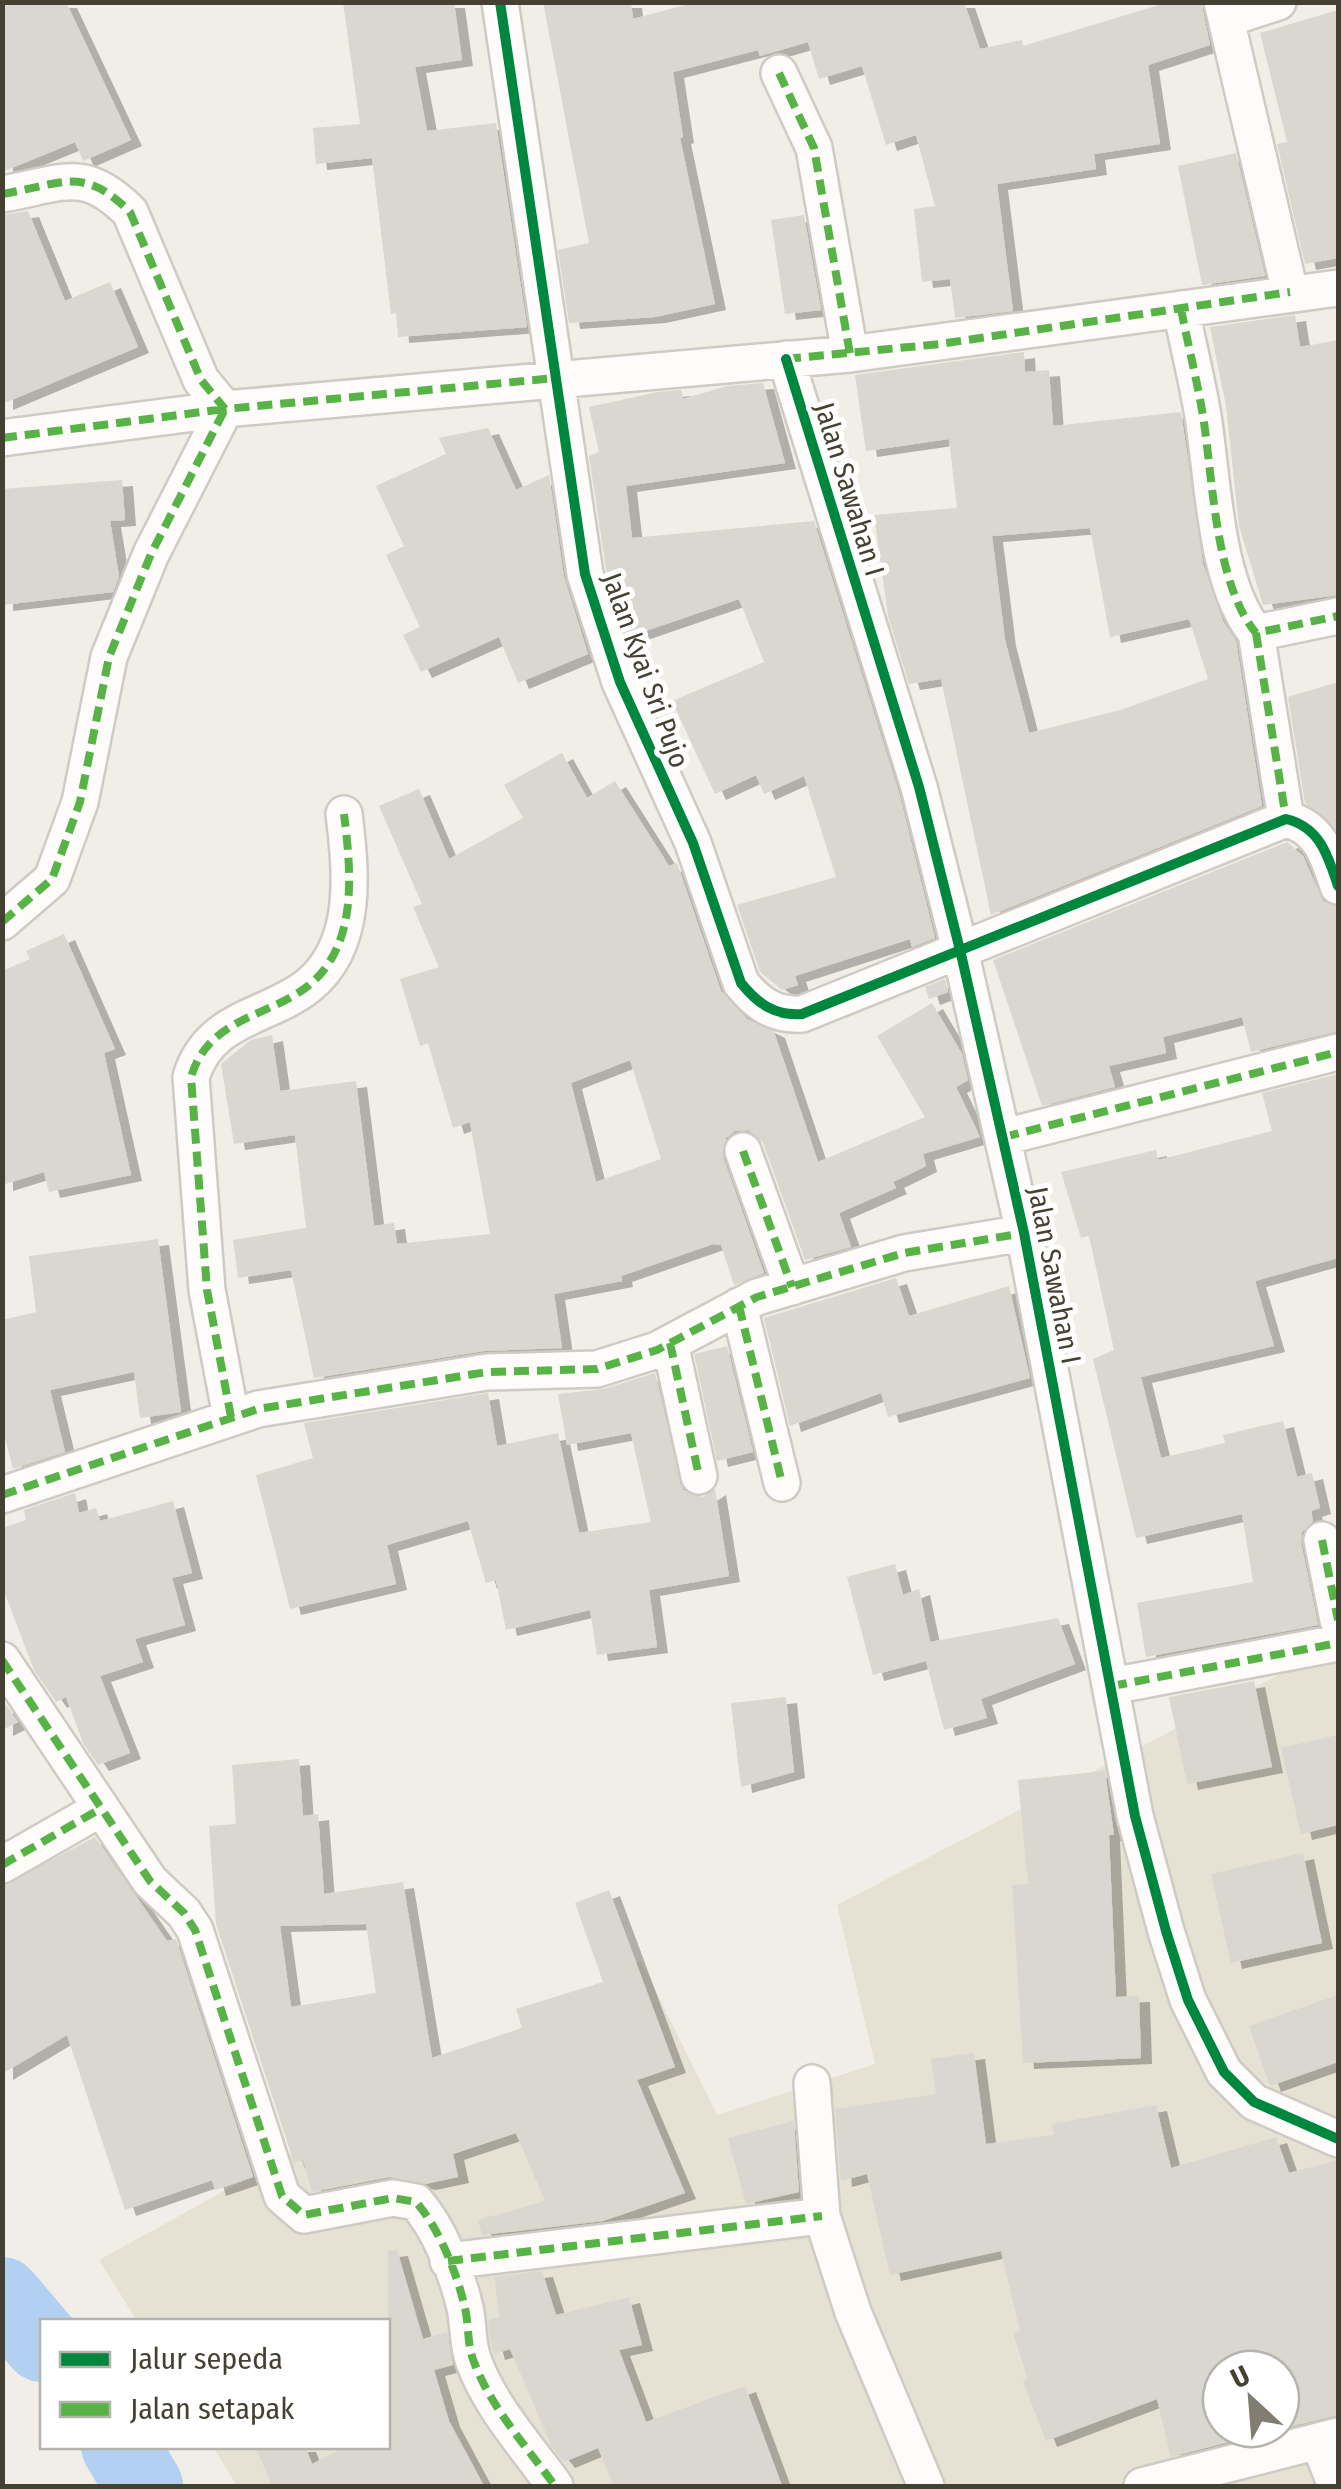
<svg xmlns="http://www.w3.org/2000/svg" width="1341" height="2489" font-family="'Fira Sans Condensed',sans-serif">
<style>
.residential{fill:#e5e1d3;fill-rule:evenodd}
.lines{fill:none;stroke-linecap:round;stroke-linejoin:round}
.river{stroke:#b2d0f2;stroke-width:78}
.building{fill:#d9d7cf;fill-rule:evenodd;filter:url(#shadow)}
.street-casing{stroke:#cdcbc4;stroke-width:40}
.street{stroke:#fdfcfb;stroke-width:35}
.quiet{stroke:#57b346;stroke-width:8;stroke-dasharray:15 8;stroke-linecap:butt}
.cycleway-casing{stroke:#fff;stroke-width:16}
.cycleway{stroke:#00873e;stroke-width:10}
.labels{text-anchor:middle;stroke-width:10;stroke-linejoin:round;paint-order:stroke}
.street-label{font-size:28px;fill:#454132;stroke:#fff}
</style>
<defs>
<filter id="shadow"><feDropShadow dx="11" dy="6" stdDeviation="0" flood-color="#0004"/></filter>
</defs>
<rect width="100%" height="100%" fill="#f0eee6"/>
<path class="residential" d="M 1338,1644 L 1338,2486 L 237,2486 L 213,2447 L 388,2446 L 388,2322 L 137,2321 L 99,2260 L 641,1961 L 717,2115 L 875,2064 L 837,1905 ZM 1221,2369 L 1281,2369 L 1281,2429 L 1221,2429 Z"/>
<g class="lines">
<path class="river" d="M 2,2296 L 42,2343
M 120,2446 L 144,2486"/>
</g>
<path class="building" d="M 2,2 L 66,2 L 131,140 L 83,161 L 75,142 L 2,172 Z
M 343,2 L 454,2 L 462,60 L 415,67 L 427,131 L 496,123 L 527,327 L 398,337 L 396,313 L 391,314 L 372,158 L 316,164 L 313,128 L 360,124 Z
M 543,2 L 631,2 L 633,19 L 696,2 L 964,2 L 980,49 L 1022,40 L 1023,46 L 1169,2 L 1201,2 L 1210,45 L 1148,65 L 1160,144 L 1094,154 L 1096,169 L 997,184 L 1013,311 L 955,318 L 950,279 L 922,282 L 914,209 L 935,206 L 916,135 L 886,145 L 862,66 L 819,79 L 808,42 L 760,56 L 758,50 L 673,72 L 683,137 L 680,138 L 715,304 L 655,317 L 569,323 L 558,250 L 589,243 Z
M 1338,10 L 1338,258 L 1305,264 L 1277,144 L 1287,142 L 1260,33 Z
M 1236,153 L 1265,276 L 1202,285 L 1178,166 Z
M 28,211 L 65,301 L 110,282 L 138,347 L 2,404 L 2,215 Z
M 804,215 L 821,310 L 785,314 L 771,220 Z
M 1295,315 L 1300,347 L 1338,340 L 1338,595 L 1263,605 L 1239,526 L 1226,406 L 1210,327 Z
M 1024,352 L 1025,372 L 1049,370 L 1053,426 L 1181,412 L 1203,564 L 1223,621 L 1236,641 L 1262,806 L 991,915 L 941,679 L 909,684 L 888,616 L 874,515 L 957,508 L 949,439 L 866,451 L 855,375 ZM 1090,528 L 1110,637 L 1189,619 L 1208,679 L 1120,710 L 1029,733 L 1005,640 L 992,536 Z
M 763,383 L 785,463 L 626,486 L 632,538 L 814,521 L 899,793 L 935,938 L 912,947 L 910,939 L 795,976 L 798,985 L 782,990 L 760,972 L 737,905 L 836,877 L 804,776 L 764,794 L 756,775 L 715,794 L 672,701 L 764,662 L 739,599 L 628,637 L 606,569 L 589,456 L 599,452 L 589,407 L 658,392 L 681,390 L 683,399 L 727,386 Z
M 488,428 L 516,490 L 549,475 L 564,577 L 588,654 L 518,683 L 499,637 L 421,672 L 403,635 L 420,627 L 386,555 L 404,546 L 376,486 L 446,454 L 439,438 Z
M 122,480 L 125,520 L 110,521 L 119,576 L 113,592 L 2,605 L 2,489 Z
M 1338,682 L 1338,832 L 1305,803 L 1288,697 Z
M 562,753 L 587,798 L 615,781 L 669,866 L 677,863 L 721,991 L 747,1019 L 774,1032 L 818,1162 L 925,1117 L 877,1036 L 932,1003 L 962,1054 L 968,1080 L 956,1087 L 980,1137 L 923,1154 L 926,1166 L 893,1182 L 896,1188 L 839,1213 L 851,1247 L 805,1260 L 763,1143 L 748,1130 L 735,1131 L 726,1138 L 723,1157 L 764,1273 L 734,1285 L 721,1245 L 713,1244 L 621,1276 L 622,1281 L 554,1294 L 562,1348 L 484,1351 L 314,1378 L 291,1270 L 238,1278 L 233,1240 L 306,1228 L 295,1135 L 234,1144 L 221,1064 L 251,1040 L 272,1035 L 280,1091 L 356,1081 L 374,1226 L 394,1223 L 397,1244 L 490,1234 L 470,1122 L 453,1128 L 428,1043 L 420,1046 L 400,979 L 439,967 L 413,907 L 422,904 L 379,806 L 419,789 L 449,859 L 523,818 L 504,785 ZM 630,1060 L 661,1159 L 596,1182 L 571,1083 Z
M 1287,842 L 1303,856 L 1323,901 L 1338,907 L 1338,1031 L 1251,1052 L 1242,1017 L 1163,1037 L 1166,1053 L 1109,1066 L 1115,1087 L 1042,1106 L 993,960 Z
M 64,934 L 115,1049 L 104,1053 L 131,1175 L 49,1192 L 44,1172 L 2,1185 L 2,971 L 30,959 L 26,951 Z
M 945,979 L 948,992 L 929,999 L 925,987 Z
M 1338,1074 L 1338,1258 L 1255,1281 L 1274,1346 L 1141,1377 L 1161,1458 L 1225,1443 L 1223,1435 L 1283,1421 L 1297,1477 L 1312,1473 L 1320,1508 L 1311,1511 L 1313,1521 L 1302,1532 L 1301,1543 L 1318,1625 L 1146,1657 L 1137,1603 L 1253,1582 L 1242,1514 L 1136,1538 L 1093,1359 L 1114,1350 L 1089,1236 L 1081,1238 L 1061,1172 L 1156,1150 L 1158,1160 L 1272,1131 L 1262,1093 Z
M 158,1239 L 181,1412 L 140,1418 L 134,1372 L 50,1390 L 65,1452 L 13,1469 L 2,1427 L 2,1320 L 36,1312 L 29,1256 Z
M 896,1278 L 909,1316 L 1009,1286 L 1030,1378 L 888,1417 L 881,1393 L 790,1426 L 764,1318 Z
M 727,1346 L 753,1452 L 717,1461 L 694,1354 Z
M 655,1373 L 683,1490 L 703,1497 L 715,1489 L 729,1576 L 649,1590 L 657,1647 L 597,1655 L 590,1610 L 506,1630 L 496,1580 L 486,1583 L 468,1521 L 387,1545 L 396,1584 L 290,1609 L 256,1475 L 313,1458 L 304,1423 L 488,1393 L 497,1446 L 558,1433 L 579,1533 L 651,1522 L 631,1433 L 567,1445 L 558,1394 L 603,1389 Z
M 75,1493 L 79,1513 L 96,1508 L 100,1521 L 173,1501 L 192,1573 L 172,1578 L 185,1625 L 135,1639 L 143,1662 L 100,1676 L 130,1753 L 98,1765 L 83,1743 L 66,1697 L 56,1702 L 34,1670 L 2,1586 L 2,1528 L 26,1520 L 24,1510 Z
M 895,1564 L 903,1595 L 919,1589 L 930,1642 L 1058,1618 L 1075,1664 L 981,1699 L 987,1718 L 944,1730 L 926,1661 L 873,1675 L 847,1577 Z
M 1254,1681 L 1272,1767 L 1187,1784 L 1169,1697 Z
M 786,1697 L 794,1772 L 741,1787 L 731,1703 Z
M 2,1699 L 18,1722 L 2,1730 Z
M 1338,1735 L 1338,1825 L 1301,1834 L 1281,1748 Z
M 299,1759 L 303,1816 L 318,1814 L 324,1894 L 403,1882 L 432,2058 L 522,2028 L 516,2009 L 603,1982 L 575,1903 L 609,1890 L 675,2067 L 637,2080 L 685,2193 L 603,2221 L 482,2235 L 478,2220 L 545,2201 L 516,2133 L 453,2154 L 458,2177 L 425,2184 L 390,2177 L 312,2192 L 303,2160 L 294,2163 L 216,1924 L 209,1826 L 236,1824 L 232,1765 ZM 366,1924 L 376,1993 L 291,2007 L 280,1926 Z
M 1105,1771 L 1114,1835 L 1109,1835 L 1116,1997 L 1139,1996 L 1141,2058 L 1023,2063 L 1012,1885 L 1028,1884 L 1018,1780 Z
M 95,1837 L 167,1941 L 176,1939 L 253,2177 L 215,2190 L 212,2180 L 125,2210 L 67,2035 L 2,2074 L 2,1886 Z
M 1303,1853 L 1322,1943 L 1231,1963 L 1211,1874 Z
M 1338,1995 L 1338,2062 L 1270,2086 L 1249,2026 Z
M 974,2053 L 986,2144 L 1054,2135 L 1052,2124 L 1156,2105 L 1171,2168 L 1276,2137 L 1289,2173 L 1338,2160 L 1338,2415 L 1281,2429 L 1281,2369 L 1221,2369 L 1221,2429 L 1279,2429 L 1171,2457 L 1157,2399 L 1046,2441 L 1023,2381 L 1028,2379 L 1013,2333 L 1020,2331 L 1001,2251 L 890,2275 L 867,2174 L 841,2181 L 835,2109 L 936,2094 L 931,2059 Z
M 794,2121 L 799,2192 L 746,2204 L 728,2138 Z
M 397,2250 L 423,2339 L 447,2332 L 453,2365 L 434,2370 L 449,2421 L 484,2486 L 264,2486 L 271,2483 L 255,2446 L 305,2446 L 312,2464 L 347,2446 L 388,2446 L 388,2251 Z
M 542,2271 L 556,2315 L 629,2297 L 642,2345 L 619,2350 L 646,2422 L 745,2386 L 782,2486 L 614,2486 L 598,2448 L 564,2462 L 552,2447 L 510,2349 L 494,2354 L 490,2339 L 488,2320 L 500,2317 L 494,2277 Z"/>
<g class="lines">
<defs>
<path id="street" d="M 500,2 L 585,574 L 620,682 L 693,843 L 741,983 C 758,1004 775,1016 802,1014 L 1286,819 C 1320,827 1328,856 1338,886
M 1222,2 L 1290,292
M 1226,19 L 1278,2
M 779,73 L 814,148 L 850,354
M 2,194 C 62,184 83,165 130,212 L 201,380 L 225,409 L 850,354 L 1338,288
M 1181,309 C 1188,345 1197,380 1203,416 C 1213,479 1215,584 1256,633 L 1338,616
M 786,359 L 919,787 L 961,954 L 1024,1233 L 1135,1816 L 1166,1931 L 1188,2000 L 1224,2072 L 1254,2102 L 1338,2139
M 2,438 L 225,409
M 1256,633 L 1286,819
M 2,922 L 52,879 L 80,802 L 109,657 L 151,554 L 225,409
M 1004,1137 L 1338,1052
M 743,1151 L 792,1287
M 739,1306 L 782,1483
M 670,1343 L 699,1476
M 231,1417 L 207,1290 L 191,1077 C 209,1017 267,1018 308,986 C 359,945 351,871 344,814
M 2,1495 L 258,1409 L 487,1372 L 597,1369 L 657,1350 L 757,1297 L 904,1253 L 1024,1233
M 1322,1540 L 1338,1620
M 2,1660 L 150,1881 L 184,1913 L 195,1930 L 282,2196 L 304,2215 L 393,2198 L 416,2202 C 439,2228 457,2273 465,2308 C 469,2325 467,2345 474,2362 C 491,2408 527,2447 555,2486
M 1112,1686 L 1338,1643
M 2,1865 L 100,1809
M 812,2083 L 822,2216 L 853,2312 L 926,2486
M 448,2261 L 822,2216
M 1319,2442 L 1336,2486
M 1142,2486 L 1338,2436"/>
</defs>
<use href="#street" class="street-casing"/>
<use href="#street" class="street"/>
<path class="quiet" d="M 779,73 L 814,148 L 850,354
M 2,194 C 62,184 83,165 130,212 L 201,380 L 225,409 L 556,378 L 557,385
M 1181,309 C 1188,345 1197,380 1203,416 C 1213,479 1215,584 1256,633 L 1338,616
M 786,359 L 940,344 L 1290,292
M 2,438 L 225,409
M 1256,633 L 1286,819
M 2,922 L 52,879 L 80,802 L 109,657 L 151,554 L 225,409
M 1004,1137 L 1338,1052
M 743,1151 L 792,1287
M 739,1306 L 782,1483
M 670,1343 L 699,1476
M 231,1417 L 207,1290 L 191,1077 C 209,1017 267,1018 308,986 C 359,945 351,871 344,814
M 2,1495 L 258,1409 L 487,1372 L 597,1369 L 657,1350 L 757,1297 L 904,1253 L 1024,1233
M 1322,1540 L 1338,1620
M 2,1660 L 150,1881 L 184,1913 L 195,1930 L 282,2196 L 304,2215 L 393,2198 L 416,2202 C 439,2228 457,2273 465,2308 C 469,2325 467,2345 474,2362 C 491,2408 527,2447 555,2486
M 1112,1686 L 1338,1643
M 2,1865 L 100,1809
M 448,2261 L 822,2216"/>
<defs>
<path id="cycleway" d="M 500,2 L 585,574 L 620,682 L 693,843 L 741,983 C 758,1004 775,1016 802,1014 L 1286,819 C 1320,827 1328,856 1338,886
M 786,359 L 919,787 L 961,954 L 1024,1233 L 1135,1816 L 1166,1931 L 1188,2000 L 1224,2072 L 1254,2102 L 1338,2139"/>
</defs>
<use href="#cycleway" class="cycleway-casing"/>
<use href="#cycleway" class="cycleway"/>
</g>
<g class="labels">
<g class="street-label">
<text transform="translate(850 489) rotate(73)" y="10">Jalan Sawahan I</text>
<text transform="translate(646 670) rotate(70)" y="10">Jalan Kyai Sri Pujo</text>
<text transform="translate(1055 1275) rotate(79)" y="10">Jalan Sawahan I</text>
</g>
</g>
<rect width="1341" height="2489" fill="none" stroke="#454132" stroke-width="10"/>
<rect x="40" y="2319" width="350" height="130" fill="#ffffff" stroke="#b5b3ad" stroke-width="2.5"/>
<rect x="60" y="2352" width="50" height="15" fill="#00873e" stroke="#b5b3ad" stroke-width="2.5"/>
<text x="130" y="2369" font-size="30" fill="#454132">Jalur sepeda</text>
<rect x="60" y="2402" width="50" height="15" fill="#57b346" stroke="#b5b3ad" stroke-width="2.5"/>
<text x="130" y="2419" font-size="30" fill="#454132">Jalan setapak</text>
<g transform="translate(1251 2399) rotate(334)"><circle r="48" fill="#ffffff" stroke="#b5b3ad" stroke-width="2.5"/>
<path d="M0-8L18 38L0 25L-18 38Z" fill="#817e71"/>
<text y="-15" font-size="28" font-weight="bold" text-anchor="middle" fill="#454132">U</text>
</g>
</svg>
